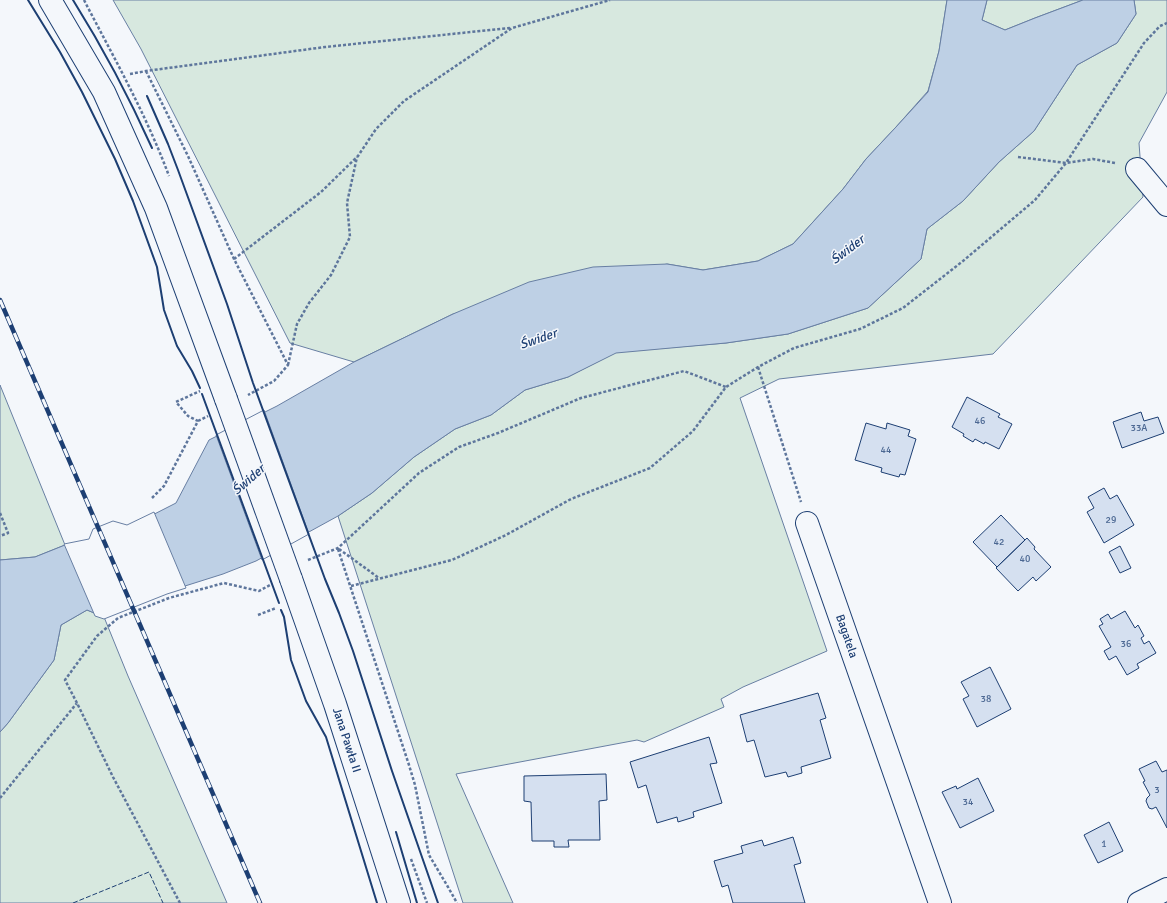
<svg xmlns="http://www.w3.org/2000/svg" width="1167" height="903" font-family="Signika,sans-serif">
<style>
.green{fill:#d7e8df;stroke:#687fa3}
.water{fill:#bed0e5;stroke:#687fa3}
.pier{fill:#f4f7fb;stroke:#687fa3}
.building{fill:#d5e0f0;stroke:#1d3f73}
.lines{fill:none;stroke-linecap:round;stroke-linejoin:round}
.minor-casing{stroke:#1d3f73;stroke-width:24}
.major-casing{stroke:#1d3f73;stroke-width:24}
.path{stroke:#5e769c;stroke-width:2.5;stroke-dasharray:3 2;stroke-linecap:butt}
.minor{stroke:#f4f7fb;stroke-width:22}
.major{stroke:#f4f7fb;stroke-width:22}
.rail-casing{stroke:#1d3f73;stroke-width:4.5}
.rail{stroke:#f4f7fb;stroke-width:3;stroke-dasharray:9;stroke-linecap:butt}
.major-bridge-casing{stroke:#1d3f73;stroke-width:24;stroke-linecap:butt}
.major-bridge{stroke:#f4f7fb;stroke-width:22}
.fence{stroke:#1d3f73;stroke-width:1;stroke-dasharray:5 2;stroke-linecap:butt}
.wall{stroke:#1d3f73;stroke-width:2}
.labels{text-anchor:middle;stroke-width:3;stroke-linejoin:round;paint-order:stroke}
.number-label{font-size:10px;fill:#4b6792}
.street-label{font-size:12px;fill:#1d3f73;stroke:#f4f7fb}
.water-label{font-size:13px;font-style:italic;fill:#1d3f73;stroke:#f4f7fb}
</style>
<rect width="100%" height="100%" fill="#f4f7fb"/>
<path class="green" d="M 113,0 L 947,0 L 939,51 L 928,91 L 896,127 L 866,159 L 843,189 L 793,244 L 758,261 L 703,270 L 667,264 L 453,314 L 354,362 L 290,343 L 141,49 Z
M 987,0 L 1083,0 L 1035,18 L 1005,30 L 982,20 Z
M 1134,0 L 1167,0 L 1167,92 L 1139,143 L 1143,197 L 993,354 L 779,379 L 740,398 L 827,651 L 743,687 L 721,699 L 724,707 L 644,742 L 637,740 L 456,774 L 513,903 L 463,903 L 338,516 L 372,493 L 414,457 L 455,429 L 491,415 L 525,390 L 568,377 L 616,352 L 726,343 L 788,334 L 868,308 L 921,259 L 927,229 L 963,201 L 999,162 L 1034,131 L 1077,65 L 1117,43 L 1136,14 Z
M 0,385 L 65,545 L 35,557 L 0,560 Z
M 87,610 L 104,617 L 128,676 L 227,903 L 0,903 L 0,732 L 8,723 L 54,660 L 61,625 Z"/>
<path class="water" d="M 947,0 L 987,0 L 982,20 L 1005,30 L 1035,18 L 1083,0 L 1134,0 L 1136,14 L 1117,43 L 1077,65 L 1034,131 L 999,162 L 963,201 L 927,229 L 921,259 L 868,308 L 788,334 L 726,343 L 616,353 L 568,377 L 525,390 L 491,415 L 455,429 L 414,457 L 372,493 L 338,516 L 256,561 L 223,574 L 166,592 L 104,617 L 87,610 L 61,625 L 54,660 L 8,723 L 0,732 L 0,560 L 35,557 L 65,545 L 90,541 L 127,528 L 176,503 L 209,440 L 277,406 L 354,362 L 453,314 L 529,282 L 593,267 L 667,264 L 703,270 L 758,261 L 793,244 L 843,189 L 866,159 L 896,127 L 928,92 L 939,51 Z"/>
<path class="pier" d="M 264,410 L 309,534 L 262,560 L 216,435 Z
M 154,512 L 186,588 L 167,594 L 104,619 L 95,616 L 64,544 L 89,539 L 93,529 L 113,521 L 127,525 Z"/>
<path class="building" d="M 967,397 L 1000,414 L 998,417 L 1012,424 L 999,449 L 985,442 L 984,444 L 975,439 L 973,442 L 963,436 L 964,434 L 952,427 Z
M 1141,412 L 1144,421 L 1158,417 L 1164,433 L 1122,448 L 1113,422 Z
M 866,423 L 886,429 L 887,423 L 910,430 L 908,436 L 916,439 L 905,475 L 900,474 L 899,477 L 881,472 L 882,468 L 855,460 Z
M 1104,488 L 1110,499 L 1117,495 L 1134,525 L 1104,543 L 1087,512 L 1094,508 L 1088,497 Z
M 1001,515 L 1025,540 L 997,567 L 973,542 Z
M 1027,538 L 1035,547 L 1034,549 L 1051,567 L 1036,581 L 1033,577 L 1018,591 L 996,568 Z
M 1120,546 L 1131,568 L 1120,573 L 1109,552 Z
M 1125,611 L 1135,628 L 1138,625 L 1144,636 L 1141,638 L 1144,644 L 1149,641 L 1156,653 L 1137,664 L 1139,668 L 1127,675 L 1116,656 L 1109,660 L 1104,651 L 1111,647 L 1099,626 L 1103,624 L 1100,619 L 1108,614 L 1111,619 Z
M 990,667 L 1011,709 L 977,727 L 963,699 L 969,696 L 961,682 Z
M 818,693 L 826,718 L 820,720 L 831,758 L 801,767 L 802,773 L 788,777 L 786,772 L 765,777 L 754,740 L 747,742 L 740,715 Z
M 709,737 L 717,763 L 710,764 L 722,803 L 693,812 L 694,817 L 678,822 L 677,817 L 657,823 L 646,785 L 638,788 L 630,762 Z
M 1156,761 L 1162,772 L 1167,770 L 1167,828 L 1156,807 L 1152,809 L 1149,808 L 1146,801 L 1147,798 L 1150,795 L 1143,782 L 1145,781 L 1139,769 Z
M 606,774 L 607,800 L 599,801 L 600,840 L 568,840 L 569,847 L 554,847 L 554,841 L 532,841 L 531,802 L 524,801 L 524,776 Z
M 978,778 L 994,811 L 960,828 L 942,792 L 956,786 L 957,789 Z
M 1109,822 L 1123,851 L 1098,863 L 1084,835 Z
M 793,837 L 801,863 L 794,865 L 805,903 L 733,903 L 728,885 L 722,887 L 714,861 L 743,853 L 741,846 L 762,840 L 764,846 Z"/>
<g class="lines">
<defs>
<path id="minor" d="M 1137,169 L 1167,205
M 807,523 L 940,903
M 1139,903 L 1167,889"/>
<path id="major" d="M 50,0 L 104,92 L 156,208 L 226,399
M 291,579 L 335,704 L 399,903"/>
</defs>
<use href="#minor" class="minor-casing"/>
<use href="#major" class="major-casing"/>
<path class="path" d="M 84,0 C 114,58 146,114 169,176
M 146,71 L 188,156 L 234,259 L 288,365 L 274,381 L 248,395
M 130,74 L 146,71 L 325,47 L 510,28
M 1018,157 L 1066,163 L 1093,159 L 1115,163
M 234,259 L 321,192 L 358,156 L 376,129 L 404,101 L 512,28 L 610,0
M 288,365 L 297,324 L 309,303 L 331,275 L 350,237 L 347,203 L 357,157
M 758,367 L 801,502
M 198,421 L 208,416
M 152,498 L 164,486 L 198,421 L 188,416 L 176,402 L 200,391
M 0,513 L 8,533 L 0,536
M 338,549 L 409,765 L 415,785 L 429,855 L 448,887 L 457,903
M 339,549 L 379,578
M 308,560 L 338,548 L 419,473 L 459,447 L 498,433 L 581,398 L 684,371 L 726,387
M 351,586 L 452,560 L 506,535 L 571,499 L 650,468 L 693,431 L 726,387 L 758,367 L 794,348 L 860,329 L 903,308 L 963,261 L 1035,200 L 1066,163 L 1144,43 L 1160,26 L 1167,23
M 258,615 L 276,608
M 0,798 L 77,703
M 411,859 L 427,903
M 180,903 L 113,777 L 77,703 L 65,680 L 97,636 L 118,618 L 169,598 L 224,583 L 259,591 L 270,585"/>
<use href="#minor" class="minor"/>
<use href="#major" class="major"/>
<defs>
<path id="rail" d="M 0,300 L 260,903"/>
</defs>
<use href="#rail" class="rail-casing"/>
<use href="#rail" class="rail"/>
<defs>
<path id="major-bridge" d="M 226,399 L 291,579"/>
</defs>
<use href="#major-bridge" class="major-bridge-casing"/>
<use href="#major-bridge" class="major-bridge"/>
<path class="fence" d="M 73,903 L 149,872 L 163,903"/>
<path class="wall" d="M 28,0 L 60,52 L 82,92 L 115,159 L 133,201 L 157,267 L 164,310 L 177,346 L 192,371 L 200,388
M 73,0 C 103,48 129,97 152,148
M 147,96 L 168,144 L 178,170 L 227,304 L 253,383 L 325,579 L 339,613 L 353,651 L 392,771 L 438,903
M 202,394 L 279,603
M 281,610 L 284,617 L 291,660 L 306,701 L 326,737 L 377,903
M 396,832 L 417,903"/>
</g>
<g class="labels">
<g class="number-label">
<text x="980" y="424">46</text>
<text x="1139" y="431">33A</text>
<text x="886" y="453">44</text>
<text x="1111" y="523">29</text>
<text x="999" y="545">42</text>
<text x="1025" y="562">40</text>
<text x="1126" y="647">36</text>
<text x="986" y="702">38</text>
<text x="1157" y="793">3</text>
<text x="968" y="805">34</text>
<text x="1104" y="847">1</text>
</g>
<g class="street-label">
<text transform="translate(847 636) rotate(71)" y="4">Bagatela</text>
<text transform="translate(347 740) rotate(72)" y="4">Jana Pawła II</text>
</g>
<g class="water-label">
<text transform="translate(847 249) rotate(-37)" y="5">Świder</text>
<text transform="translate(538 338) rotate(-19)" y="5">Świder</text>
<text transform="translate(248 479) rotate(-41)" y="5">Świder</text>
</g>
</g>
</svg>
